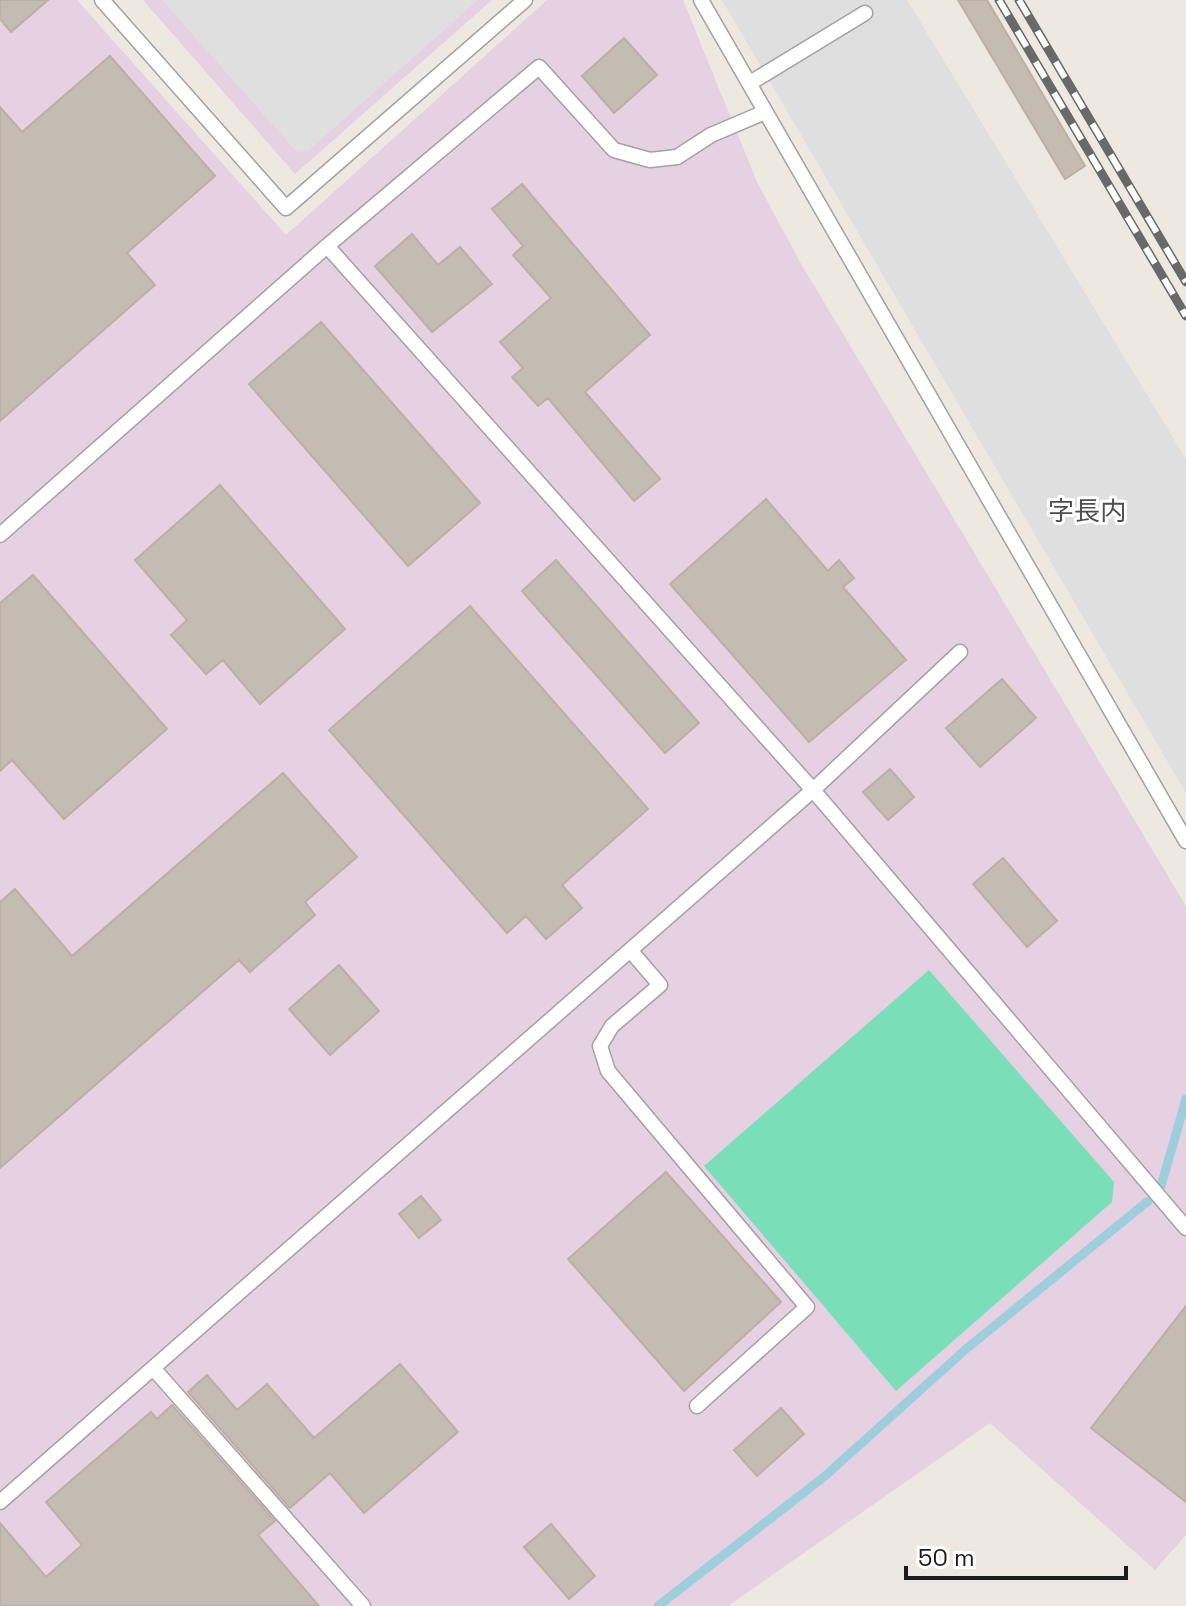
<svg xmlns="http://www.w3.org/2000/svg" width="1186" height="1606" font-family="'Space Grotesk','Noto Sans JP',sans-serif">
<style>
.industrial{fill:#e6d1e2}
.pitch{fill:#7adfb9}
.parking{fill:#dfdfdf}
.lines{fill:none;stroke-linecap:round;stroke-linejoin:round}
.stream{stroke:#9ecedc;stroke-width:9}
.building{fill:#c4bbb3;stroke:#beafa2;stroke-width:2}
.service-casing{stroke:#a2a2a2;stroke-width:17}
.service{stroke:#fff;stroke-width:14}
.rail-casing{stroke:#696969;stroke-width:9}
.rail{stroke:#fff;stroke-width:6;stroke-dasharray:18;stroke-linecap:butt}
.labels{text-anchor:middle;stroke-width:6;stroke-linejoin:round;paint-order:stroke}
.quarter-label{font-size:26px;fill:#4e4e4e;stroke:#fff}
</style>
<rect width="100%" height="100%" fill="#ede8e0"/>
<path class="industrial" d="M 0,0 L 77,0 L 286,235 L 547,0 L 683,0 L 757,182 L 800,262 L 1186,906 L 1186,1535 L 1155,1570 L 990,1423 L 728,1606 L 0,1606 Z
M 143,0 L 492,0 L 295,174 Z"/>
<path class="pitch" d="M 929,970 L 1114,1182 L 1112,1202 L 896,1391 L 704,1166 Z"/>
<path class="parking" d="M 162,0 L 478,0 L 307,152 L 296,151 Z
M 722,0 L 907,0 L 1186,459 L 1186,793 Z"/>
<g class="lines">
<path class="stream" d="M 1161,1186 L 1186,1099
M 658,1606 L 825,1476 L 966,1349 L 1148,1201"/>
</g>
<path class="building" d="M 0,0 L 48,0 L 11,32 L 0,19 Z
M 958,0 L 987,0 L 1085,166 L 1065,179 Z
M 624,38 L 657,75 L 614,113 L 582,76 Z
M 110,56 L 215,176 L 127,253 L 155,285 L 0,421 L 0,107 L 22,132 Z
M 522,184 L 650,335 L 585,392 L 660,479 L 634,501 L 548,398 L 538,406 L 512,377 L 523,368 L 500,342 L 551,298 L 513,255 L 523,246 L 492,209 Z
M 412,234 L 438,265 L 460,247 L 492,284 L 432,332 L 375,266 Z
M 321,322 L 480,503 L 408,566 L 249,384 Z
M 220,485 L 345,629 L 260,704 L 223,660 L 206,674 L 171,635 L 187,620 L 135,560 Z
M 766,499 L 828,571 L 839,560 L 854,578 L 843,587 L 906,660 L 809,742 L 670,584 Z
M 556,560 L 699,723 L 665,753 L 522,591 Z
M 33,575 L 167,729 L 64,819 L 12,760 L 0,771 L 0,603 Z
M 470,606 L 648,809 L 562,885 L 582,908 L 546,939 L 526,916 L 507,933 L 329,730 Z
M 1002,679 L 1036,718 L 980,767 L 946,728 Z
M 890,769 L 914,797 L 888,820 L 863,792 Z
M 283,773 L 357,857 L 305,902 L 315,915 L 250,972 L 239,960 L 0,1168 L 0,902 L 15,889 L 72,956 Z
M 1003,858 L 1057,921 L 1027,947 L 973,884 Z
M 339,965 L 379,1011 L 330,1055 L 289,1009 Z
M 666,1172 L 781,1302 L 684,1391 L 568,1259 Z
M 421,1196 L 441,1220 L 419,1238 L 399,1214 Z
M 1186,1306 L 1186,1502 L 1091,1428 Z
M 400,1364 L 458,1432 L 364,1513 L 330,1473 L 290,1508 L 188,1392 L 207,1375 L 237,1410 L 267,1384 L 314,1438 Z
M 172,1405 L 275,1521 L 258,1535 L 319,1606 L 0,1606 L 0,1523 L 46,1577 L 82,1545 L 46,1502 L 151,1412 L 157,1419 Z
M 781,1408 L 804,1434 L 757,1476 L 734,1450 Z
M 551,1524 L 595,1576 L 569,1599 L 524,1547 Z"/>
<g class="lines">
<defs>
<path id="service" d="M 102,0 L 286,208 L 525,0
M 701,0 L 1186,841
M 750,83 L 865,13
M 327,246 L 813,790 L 1186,1228
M 0,535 L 327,246 L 539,67 L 614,150 L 650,160 L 677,157 L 711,135 L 765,112
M 630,950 L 660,985 L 612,1026 L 600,1046 L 608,1071 L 807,1307 L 697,1406
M 153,1368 L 363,1606
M 0,1502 L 813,790 L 960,652"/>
</defs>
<use href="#service" class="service-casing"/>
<use href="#service" class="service"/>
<defs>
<path id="rail" d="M 999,0 L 1186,316
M 1019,0 L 1186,282"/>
</defs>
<use href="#rail" class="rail-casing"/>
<use href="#rail" class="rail"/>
</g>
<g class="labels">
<g class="quarter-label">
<text x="1087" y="520">字長内</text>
</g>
</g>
<path d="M906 1566v12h220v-12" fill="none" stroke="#1b1b1b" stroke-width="4"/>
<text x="918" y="1566" font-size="24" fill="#1b1b1b" stroke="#ffffff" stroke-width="6" paint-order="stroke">50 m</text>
</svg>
